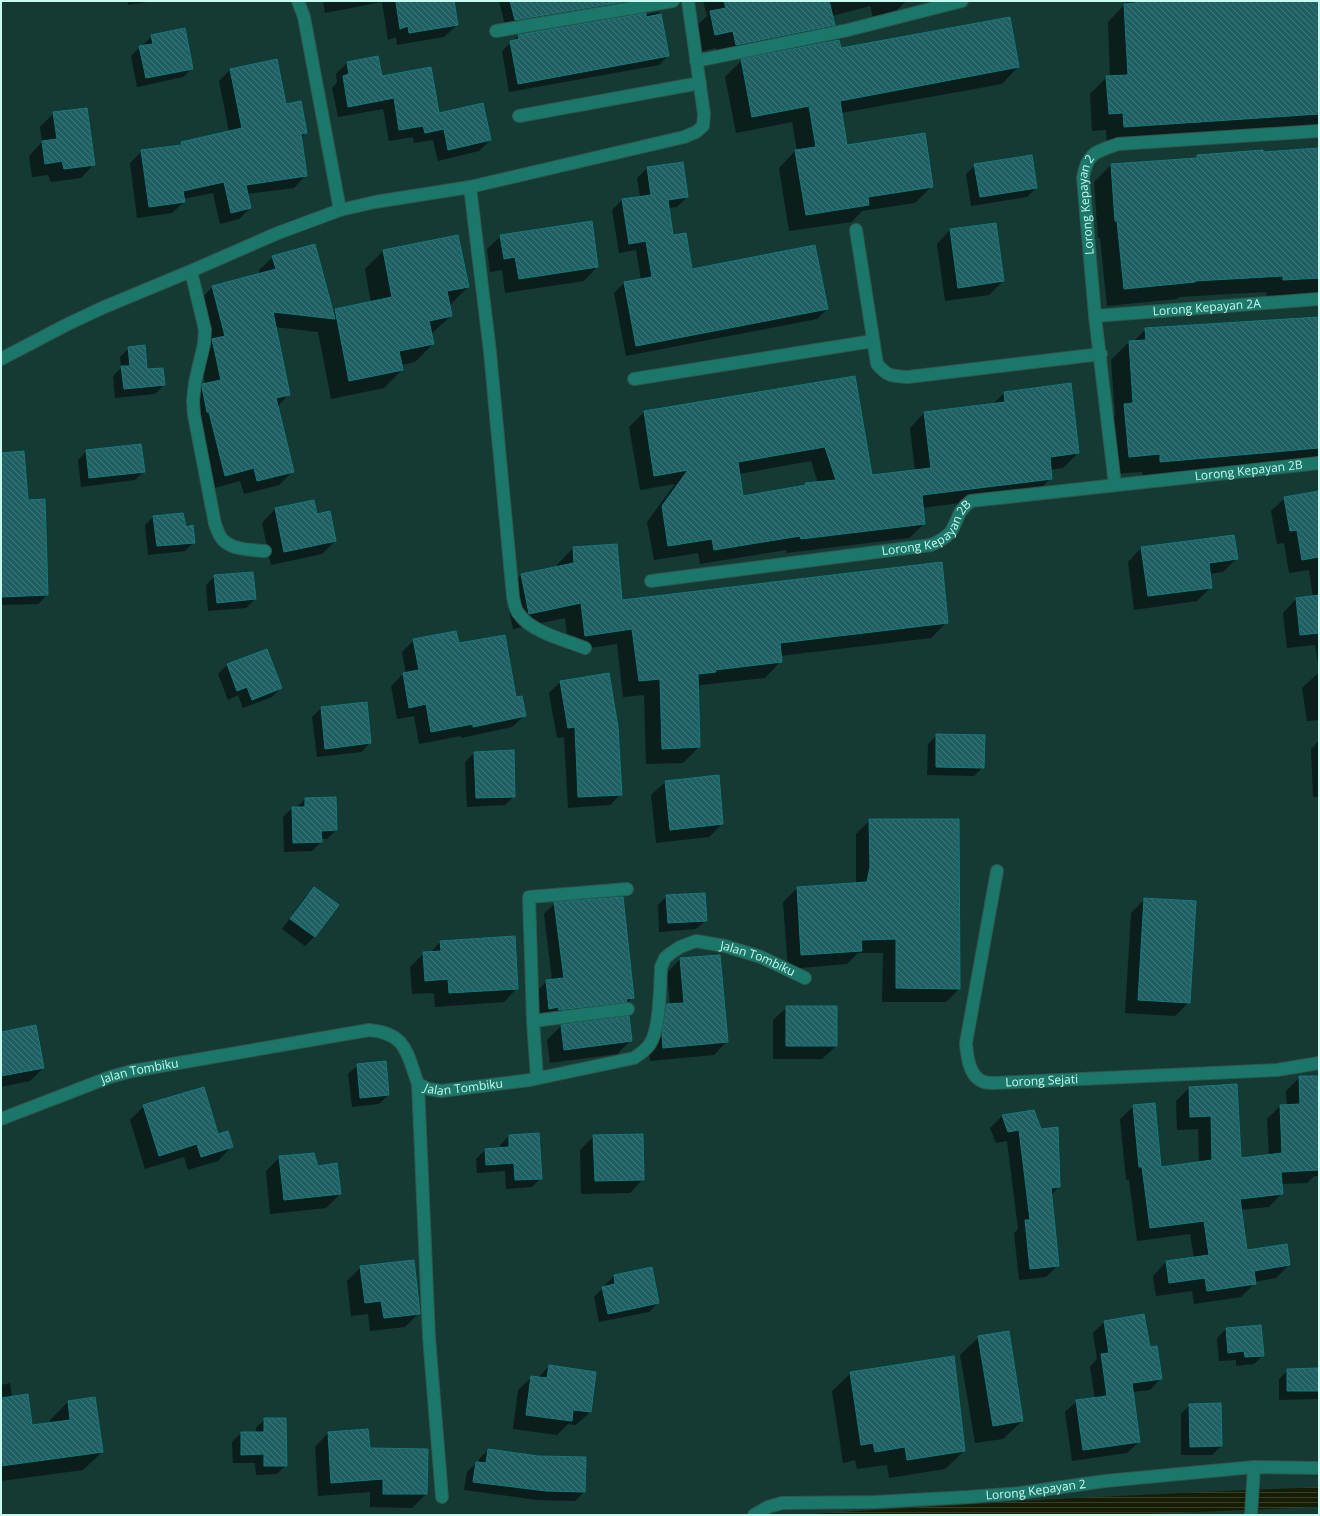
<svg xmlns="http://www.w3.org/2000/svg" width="1320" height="1516" font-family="'Open Sans',sans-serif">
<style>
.water{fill:url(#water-rules)}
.shadow{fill:#0007;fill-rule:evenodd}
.building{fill:url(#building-back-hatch);stroke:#127a7e;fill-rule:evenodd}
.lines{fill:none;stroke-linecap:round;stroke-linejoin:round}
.minor-casing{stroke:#30554d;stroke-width:14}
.minor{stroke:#1b7769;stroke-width:12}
.labels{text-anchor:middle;stroke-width:3;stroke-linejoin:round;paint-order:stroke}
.street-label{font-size:12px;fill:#c8fbef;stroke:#00201a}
</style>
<defs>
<pattern id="water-rules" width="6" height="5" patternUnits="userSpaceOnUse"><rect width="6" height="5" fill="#171d04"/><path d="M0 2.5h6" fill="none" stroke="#373f29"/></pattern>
<pattern id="building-back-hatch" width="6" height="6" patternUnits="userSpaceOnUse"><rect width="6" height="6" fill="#206063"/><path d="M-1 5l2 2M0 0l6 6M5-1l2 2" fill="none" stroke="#3f787a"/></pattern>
</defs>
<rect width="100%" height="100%" fill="#153933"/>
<path class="water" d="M 1319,1487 L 1319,1507 L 1121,1515 L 793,1515 L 1074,1498 Z"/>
<path class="shadow" d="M 128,1 L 154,1 L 128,5 Z
M 323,1 L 453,1 L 457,25 L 444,37 L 397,45 L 396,37 L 388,40 L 382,2 L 325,13 Z
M 499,1 L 651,1 L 506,29 Z
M 703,1 L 906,1 L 891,16 L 874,21 L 870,6 L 832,16 L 834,25 L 817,42 L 719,62 L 716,48 L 699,52 L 693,29 L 707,16 Z
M 1128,1 L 1319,1 L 1319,129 L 1107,143 L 1106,130 L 1092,131 L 1090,94 L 1107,77 L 1110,77 L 1108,22 Z
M 659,12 L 668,56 L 659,65 L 509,92 L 502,51 L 518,36 Z
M 152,36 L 192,68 L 183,77 L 137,87 L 131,56 L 140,47 L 143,47 L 143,45 Z
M 840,50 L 1018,67 L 1002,84 L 841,113 L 846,146 L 932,186 L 915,203 L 862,211 L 852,222 L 789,231 L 779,168 L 795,151 L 797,151 L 792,122 L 736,133 L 725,77 L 742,60 Z
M 377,57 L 381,77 L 438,114 L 490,140 L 479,151 L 438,161 L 433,140 L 414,143 L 413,137 L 389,141 L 383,109 L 338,117 L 332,88 L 337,82 L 336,74 L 347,63 Z
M 230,70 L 306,132 L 301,138 L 305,176 L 294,188 L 247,194 L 250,208 L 239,219 L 220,224 L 213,193 L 183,199 L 184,202 L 172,213 L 137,218 L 130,163 L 142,151 L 178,147 L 182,143 L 229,132 L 219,81 Z
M 54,113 L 94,164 L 81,178 L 51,182 L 48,175 L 32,177 L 29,156 L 42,142 L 40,127 Z
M 1319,149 L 1319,293 L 1267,297 L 1266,292 L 1179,297 L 1177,299 L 1107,306 L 1100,238 L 1098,238 L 1094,182 L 1111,165 L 1194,160 L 1197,156 Z
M 975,165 L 1036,188 L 1027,197 L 971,206 L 966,174 Z
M 647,168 L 687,197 L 677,207 L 668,208 L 672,236 L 691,270 L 827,309 L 817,319 L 626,356 L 614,293 L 624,283 L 641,280 L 636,250 L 619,253 L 612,210 L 622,200 L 640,197 L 637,178 Z
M 950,230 L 1003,281 L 989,295 L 945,301 L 937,244 Z
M 457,236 L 468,287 L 449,306 L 451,316 L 431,334 L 433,344 L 415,362 L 401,365 L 402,370 L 384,388 L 331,399 L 318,332 L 275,327 L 289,394 L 277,407 L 293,471 L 279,485 L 244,494 L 240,481 L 211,489 L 189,398 L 203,384 L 205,384 L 199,354 L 209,343 L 199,301 L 212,287 L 260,274 L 259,270 L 273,257 L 333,312 L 335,310 L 371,303 L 365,269 L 383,251 Z
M 501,236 L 597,267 L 584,281 L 505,293 L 502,270 L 490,272 L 487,249 Z
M 1319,318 L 1319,461 L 1143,480 L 1142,472 L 1112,474 L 1107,423 L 1115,415 L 1111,360 L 1129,342 L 1133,342 L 1146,329 Z
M 129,348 L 146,370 L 164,385 L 155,394 L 115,398 L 113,376 L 121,368 L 120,357 Z
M 855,377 L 871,476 L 915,471 L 910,428 L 924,413 L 992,405 L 1004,393 L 1078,453 L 1063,468 L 1050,470 L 1051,478 L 1036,493 L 922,508 L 924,524 L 909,538 L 786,553 L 786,550 L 700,564 L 698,553 L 654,560 L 647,522 L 675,484 L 640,490 L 629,427 L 644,412 ZM 811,461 L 818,483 L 806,484 L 803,487 L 742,497 L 739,474 Z
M 87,451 L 144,471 L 135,480 L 81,487 L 78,460 Z
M 1,454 L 27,501 L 47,595 L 38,604 L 1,605 Z
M 1319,492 L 1319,669 L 1315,645 L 1287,648 L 1283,613 L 1296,599 L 1313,597 L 1309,570 L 1289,573 L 1284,543 L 1277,544 L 1271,511 L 1285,498 Z
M 275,509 L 317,515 L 335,541 L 322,554 L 271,565 L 262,523 Z
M 154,516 L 186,528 L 194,542 L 185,551 L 148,555 L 145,525 Z
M 573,548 L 621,601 L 947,622 L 931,638 L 780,656 L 781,661 L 765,678 L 701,685 L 698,688 L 699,747 L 683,763 L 646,764 L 644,695 L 623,697 L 617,644 L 569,651 L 565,618 L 513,629 L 505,591 L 521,575 L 557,568 L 557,565 Z
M 1141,548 L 1237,558 L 1223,572 L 1209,574 L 1211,587 L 1197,601 L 1134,610 L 1128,562 Z
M 215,576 L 255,599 L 246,608 L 208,611 L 206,585 Z
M 414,640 L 458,645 L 515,698 L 525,715 L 512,727 L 461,738 L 461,736 L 419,744 L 414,716 L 397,719 L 391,686 L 403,674 L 406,674 L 402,652 Z
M 267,650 L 281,688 L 272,697 L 243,708 L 238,695 L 228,700 L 218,674 L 227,665 Z
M 1319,674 L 1319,720 L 1307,721 L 1302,688 L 1316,675 Z
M 560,682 L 621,794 L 610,805 L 568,808 L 564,737 L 557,738 L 549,693 Z
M 366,703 L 370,743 L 361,752 L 317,757 L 312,717 L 321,708 Z
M 937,735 L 983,767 L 974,776 L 927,775 L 928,744 Z
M 1319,741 L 1319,797 L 1313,797 L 1311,749 Z
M 474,753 L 514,796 L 505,805 L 467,807 L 465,762 Z
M 665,782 L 722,824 L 709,837 L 656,843 L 651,795 Z
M 335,798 L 336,830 L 327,839 L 321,839 L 321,842 L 312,851 L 284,852 L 283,817 L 292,808 L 296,808 L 305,799 Z
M 870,820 L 959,989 L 946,1002 L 882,1002 L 883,953 L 858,953 L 847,964 L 788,969 L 783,902 L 797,888 L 856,884 L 856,834 Z
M 314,888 L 338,905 L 314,937 L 305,946 L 282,929 L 305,897 Z
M 667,896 L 706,920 L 696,929 L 659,932 L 658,905 Z
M 1145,899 L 1189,1002 L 1175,1016 L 1125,1013 L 1131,913 Z
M 555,903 L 633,997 L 622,1008 L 539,1019 L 536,992 L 547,981 L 552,980 L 544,914 Z
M 440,942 L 517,988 L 504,1002 L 435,1007 L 434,993 L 412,994 L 410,967 L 424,953 L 430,953 Z
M 680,959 L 727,1041 L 714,1055 L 650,1061 L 649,1049 L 653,1019 L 667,1005 L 670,1005 L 667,973 Z
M 787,1007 L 836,1046 L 822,1059 L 773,1059 L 773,1020 Z
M 628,1018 L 630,1041 L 617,1054 L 550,1063 L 547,1040 L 561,1026 Z
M 1,1033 L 43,1068 L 30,1081 L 1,1087 Z
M 358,1065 L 388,1095 L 379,1104 L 352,1107 L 348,1074 Z
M 1300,1077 L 1319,1082 L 1319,1176 L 1314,1176 L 1307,1183 L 1281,1184 L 1282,1193 L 1269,1207 L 1240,1210 L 1246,1251 L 1289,1265 L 1276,1278 L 1254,1282 L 1254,1284 L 1241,1297 L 1194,1304 L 1192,1291 L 1156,1296 L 1153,1276 L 1166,1262 L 1194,1258 L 1190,1234 L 1137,1241 L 1129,1180 L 1126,1180 L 1120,1119 L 1134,1106 L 1160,1168 L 1199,1163 L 1198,1129 L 1177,1130 L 1176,1101 L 1189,1088 L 1236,1086 L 1240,1159 L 1269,1155 L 1267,1119 L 1280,1106 L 1287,1105 L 1286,1091 Z
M 144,1106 L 217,1135 L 231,1147 L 218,1161 L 188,1170 L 184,1157 L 145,1169 L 130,1120 Z
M 1034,1111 L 1059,1187 L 1051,1195 L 1058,1265 L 1046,1277 L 1019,1280 L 1014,1233 L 1018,1229 L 1007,1141 L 996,1143 L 990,1128 L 1002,1116 Z
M 509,1136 L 541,1178 L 532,1187 L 506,1189 L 505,1171 L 477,1173 L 476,1159 L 485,1150 L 500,1149 L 500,1145 Z
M 594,1136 L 643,1179 L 630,1193 L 581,1194 L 580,1150 Z
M 280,1157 L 317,1167 L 340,1194 L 326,1208 L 270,1214 L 266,1171 Z
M 361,1267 L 419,1313 L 405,1327 L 370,1331 L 368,1314 L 351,1316 L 347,1281 Z
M 651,1269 L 658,1303 L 649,1312 L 599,1322 L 594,1297 L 603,1288 L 605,1287 L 605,1285 L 614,1276 Z
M 1104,1322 L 1149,1348 L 1161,1378 L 1150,1390 L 1132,1392 L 1139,1442 L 1127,1453 L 1072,1461 L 1065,1412 L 1077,1401 L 1095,1399 L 1090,1367 L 1097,1359 L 1093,1333 Z
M 1260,1326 L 1263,1355 L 1254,1364 L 1236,1366 L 1236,1360 L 1219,1361 L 1217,1338 L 1226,1329 Z
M 979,1337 L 1022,1421 L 1003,1439 L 975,1443 L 960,1355 Z
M 549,1366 L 590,1412 L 576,1425 L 568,1424 L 557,1435 L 513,1429 L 518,1390 L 532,1377 L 538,1378 Z
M 1319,1369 L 1319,1399 L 1279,1400 L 1279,1379 L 1288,1370 Z
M 851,1373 L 964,1451 L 945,1469 L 889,1478 L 887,1465 L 857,1469 L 855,1460 L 843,1463 L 832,1391 Z
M 10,1383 L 12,1398 L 31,1426 L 50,1424 L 50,1420 L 68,1402 L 94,1398 L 102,1452 L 83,1470 L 1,1481 L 1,1385 Z
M 1190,1405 L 1221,1446 L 1212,1455 L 1181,1455 L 1181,1414 Z
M 265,1419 L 286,1465 L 277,1474 L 256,1475 L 255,1463 L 233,1463 L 232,1442 L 241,1433 L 256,1433 L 256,1428 Z
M 328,1433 L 426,1494 L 412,1508 L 370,1507 L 370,1492 L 318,1496 L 315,1447 Z
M 488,1450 L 538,1457 L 584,1492 L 575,1501 L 537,1500 L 464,1490 L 467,1472 L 476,1463 L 479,1463 L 479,1459 Z"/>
<path class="building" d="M 404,1 L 454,1 L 458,25 L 409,33 L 408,26 L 400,29 L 396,2 Z
M 510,1 L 628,1 L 515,20 Z
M 724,1 L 829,1 L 835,25 L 736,45 L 733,31 L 715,35 L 710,11 L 726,8 Z
M 1136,1 L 1319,1 L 1319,114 L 1124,127 L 1123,113 L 1109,114 L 1106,76 L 1128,75 L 1124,4 L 1136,3 Z
M 646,13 L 646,17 L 661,14 L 669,56 L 518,84 L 510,41 L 519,39 L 518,35 Z
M 1010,17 L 1019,67 L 840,101 L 847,145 L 925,133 L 933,187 L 868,197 L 869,205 L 806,215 L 795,150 L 816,147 L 809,106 L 752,117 L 741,59 L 839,40 L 841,48 Z
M 185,28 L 193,69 L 146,78 L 139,46 L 153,44 L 151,35 Z
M 378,56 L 382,76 L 431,67 L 439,113 L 483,103 L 491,140 L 448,150 L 444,129 L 425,133 L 423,126 L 399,130 L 394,98 L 348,107 L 343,76 L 349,74 L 347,62 Z
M 277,59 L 286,104 L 301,101 L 307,133 L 301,134 L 307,176 L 246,185 L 251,208 L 231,213 L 224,182 L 183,191 L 185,202 L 149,207 L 141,150 L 182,145 L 181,142 L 242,128 L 230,69 Z
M 87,108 L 95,165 L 64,169 L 62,161 L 45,164 L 42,141 L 57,139 L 53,112 Z
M 1319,148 L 1319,278 L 1283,280 L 1283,276 L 1195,281 L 1195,282 L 1124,289 L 1117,221 L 1115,221 L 1111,164 L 1197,158 L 1197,155 L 1263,150 L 1263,152 Z
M 1032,155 L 1037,188 L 980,197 L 974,164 Z
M 683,162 L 688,197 L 668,200 L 673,235 L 686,233 L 692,269 L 815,245 L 828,309 L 636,346 L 624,282 L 652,277 L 646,241 L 629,244 L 622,199 L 651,195 L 647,167 Z
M 592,221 L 598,267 L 519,279 L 515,257 L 504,259 L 500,235 Z
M 996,223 L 1004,281 L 958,288 L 950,229 Z
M 458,235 L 469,287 L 447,291 L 452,316 L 429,321 L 434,344 L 399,351 L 403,370 L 349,381 L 335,309 L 392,297 L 383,250 Z
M 315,244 L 335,319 L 273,312 L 290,395 L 276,398 L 294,472 L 257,481 L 254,468 L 225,476 L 209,412 L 207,412 L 202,387 L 202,384 L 221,380 L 212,339 L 225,336 L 212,286 L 276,269 L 272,256 Z
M 1319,317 L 1319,448 L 1160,462 L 1160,454 L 1129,457 L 1124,404 L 1133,403 L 1129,341 L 1146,340 L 1145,328 Z
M 145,345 L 147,369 L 163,368 L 165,385 L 124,389 L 121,366 L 130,366 L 128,347 Z
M 855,376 L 872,475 L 931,468 L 924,412 L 1005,402 L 1004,392 L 1071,383 L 1079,453 L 1050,457 L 1052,479 L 922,495 L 925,524 L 801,539 L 800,536 L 714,550 L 712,539 L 668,546 L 662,506 L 688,470 L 654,476 L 644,411 ZM 825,447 L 836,480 L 805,483 L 806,485 L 743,496 L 738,462 Z
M 141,444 L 145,472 L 89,478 L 86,450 Z
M 24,451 L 28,500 L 45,499 L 48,595 L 1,597 L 1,453 Z
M 1319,491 L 1319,557 L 1302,560 L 1297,530 L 1290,531 L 1284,497 Z
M 314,500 L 317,514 L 330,511 L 336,541 L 284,552 L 275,508 Z
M 183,513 L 186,527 L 193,525 L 195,543 L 157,546 L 153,516 Z
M 1234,535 L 1238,559 L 1209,563 L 1212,588 L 1148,596 L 1141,547 Z
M 617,544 L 622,600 L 942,562 L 948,623 L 780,643 L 782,662 L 715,670 L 716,672 L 698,674 L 700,747 L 662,749 L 660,679 L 639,681 L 632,629 L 585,636 L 581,603 L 529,614 L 521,574 L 574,563 L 573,547 Z
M 253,572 L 256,599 L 217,603 L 214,575 Z
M 1319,595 L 1319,633 L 1300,635 L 1296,598 Z
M 456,631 L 459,643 L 505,635 L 516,697 L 522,696 L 526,716 L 473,727 L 473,724 L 431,732 L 426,704 L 409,708 L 403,673 L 419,670 L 413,639 Z
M 267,649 L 282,688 L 252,700 L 247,687 L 237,691 L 227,664 Z
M 609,673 L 618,727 L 622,795 L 578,797 L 575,727 L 568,728 L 560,681 Z
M 367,702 L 371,743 L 325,749 L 321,707 Z
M 936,734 L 985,735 L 984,768 L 936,767 Z
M 514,750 L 515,797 L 476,798 L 474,752 Z
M 719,775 L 723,824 L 670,830 L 665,781 Z
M 336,797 L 337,830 L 321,831 L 322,842 L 293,843 L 292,807 L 305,807 L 305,798 Z
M 869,819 L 959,819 L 960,989 L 896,988 L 896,939 L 861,940 L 862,951 L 801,955 L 797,887 L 867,882 L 870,867 Z
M 314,887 L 339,905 L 315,937 L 290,919 Z
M 705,893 L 707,921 L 668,923 L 666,895 Z
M 623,897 L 634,998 L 626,999 L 627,1002 L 559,1010 L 558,1007 L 549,1009 L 546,980 L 564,978 L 554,902 Z
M 1144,898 L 1196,901 L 1190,1003 L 1138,1000 Z
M 515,936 L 518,989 L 449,993 L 448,979 L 425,981 L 423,952 L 441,951 L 440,941 Z
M 720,955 L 728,1042 L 663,1048 L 662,1034 L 667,1004 L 684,1003 L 680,958 Z
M 786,1006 L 837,1006 L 837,1046 L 786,1046 Z
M 629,1016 L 632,1041 L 564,1050 L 561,1025 Z
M 36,1025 L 44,1068 L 1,1076 L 1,1032 Z
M 386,1061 L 389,1095 L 360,1098 L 357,1064 Z
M 1299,1076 L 1317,1076 L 1319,1120 L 1319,1170 L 1281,1172 L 1283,1194 L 1240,1199 L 1247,1250 L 1287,1244 L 1290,1265 L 1254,1271 L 1256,1284 L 1207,1291 L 1205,1278 L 1169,1283 L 1166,1261 L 1209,1255 L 1204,1221 L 1150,1228 L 1142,1167 L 1139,1167 L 1133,1105 L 1155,1103 L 1161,1167 L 1212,1160 L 1211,1116 L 1190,1117 L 1189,1087 L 1237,1084 L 1241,1158 L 1282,1153 L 1280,1105 L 1300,1104 Z
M 204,1087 L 218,1134 L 228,1131 L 233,1147 L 201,1157 L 197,1144 L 159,1156 L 143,1105 Z
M 1034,1110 L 1041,1129 L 1058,1127 L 1060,1187 L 1051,1188 L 1059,1266 L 1030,1269 L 1025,1220 L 1030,1220 L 1019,1130 L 1008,1132 L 1002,1115 Z
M 539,1133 L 542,1179 L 515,1180 L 514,1163 L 486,1165 L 485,1149 L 509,1147 L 509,1135 Z
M 643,1134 L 644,1180 L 595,1181 L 593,1135 Z
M 314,1153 L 318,1166 L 337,1163 L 341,1194 L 284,1200 L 279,1156 Z
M 414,1260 L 420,1314 L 384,1318 L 381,1301 L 365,1303 L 360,1266 Z
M 652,1267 L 659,1303 L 608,1314 L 602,1287 L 615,1284 L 614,1275 Z
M 1144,1314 L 1150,1347 L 1157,1346 L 1162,1379 L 1132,1383 L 1140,1442 L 1083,1450 L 1076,1400 L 1107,1396 L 1101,1354 L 1109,1353 L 1104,1321 Z
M 1261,1325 L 1264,1356 L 1245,1357 L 1244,1351 L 1228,1353 L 1226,1328 Z
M 1009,1331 L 1023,1421 L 993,1426 L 978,1336 Z
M 954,1356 L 965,1451 L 907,1460 L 905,1447 L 875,1452 L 873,1443 L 861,1445 L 850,1372 Z
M 549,1365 L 596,1372 L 591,1412 L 573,1410 L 572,1421 L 526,1415 L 531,1376 L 547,1378 Z
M 1319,1368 L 1319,1391 L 1287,1391 L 1287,1369 Z
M 28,1394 L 32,1425 L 70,1420 L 68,1401 L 95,1397 L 103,1452 L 1,1466 L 1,1398 Z
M 1221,1403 L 1222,1446 L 1190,1447 L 1189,1404 Z
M 264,1418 L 286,1418 L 287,1466 L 264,1466 L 264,1454 L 241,1455 L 241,1432 L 264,1432 Z
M 368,1429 L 370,1448 L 428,1449 L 427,1494 L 383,1494 L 383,1479 L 331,1483 L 328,1432 Z
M 488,1449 L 538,1456 L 586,1457 L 585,1492 L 546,1491 L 473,1482 L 476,1462 L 486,1463 Z"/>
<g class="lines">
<defs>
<g id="minor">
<path d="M 298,1 L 304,17 L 340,210"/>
<path d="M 496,31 L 673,1"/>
<path d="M 696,61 L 848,30 L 962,1"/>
<path d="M 519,116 L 700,83"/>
<path d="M 470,187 L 490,352 L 513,597 C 514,602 515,610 519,614 C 531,632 565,640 585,648"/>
<path d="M 856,230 L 877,364 C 888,377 892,376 908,377 L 1101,354"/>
<path d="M 191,271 L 205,330 L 204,344 L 195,382 L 193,401 L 194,415 L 215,524 C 217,529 219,537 224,541 C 234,550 252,550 265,551"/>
<path id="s1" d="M 1095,316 L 1319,299"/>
<path d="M 1,359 L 68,324 L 102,308 L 191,271 L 278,233 L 340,210 L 375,202 L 470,187 L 684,137 L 696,132 L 703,126 L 704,114 L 688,1"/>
<path d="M 634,379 L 873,341"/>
<path id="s2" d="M 1115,485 L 1095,316 L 1083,178 C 1087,153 1095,152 1118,144 L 1319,131"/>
<path id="s3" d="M 651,581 L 931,545 C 938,542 945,538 950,533 C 959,520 956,512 971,501 L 1319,463"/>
<path id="s4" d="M 997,871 L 966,1043 C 967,1056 969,1077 984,1082 C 987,1083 991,1083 994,1083 L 1277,1070 L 1319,1063"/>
<path d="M 533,1021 L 628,1009"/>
<path d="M 537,1078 L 533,1021 L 529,897 L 627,889"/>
<path d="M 418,1084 L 429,1337 L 442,1497"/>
<path id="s5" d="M 1,1119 L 110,1077 L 132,1071 L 369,1030 C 407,1033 407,1054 418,1084 L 429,1089 L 441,1091 L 530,1080 L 634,1058 C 640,1054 646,1050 650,1044 C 660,1029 660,986 661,967 L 665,958 L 671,953 L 680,947 L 696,941 L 725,946 L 761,957 L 805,978"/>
<path id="s6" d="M 754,1515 L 768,1507 L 782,1503 L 875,1502 L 968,1497 L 1020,1493 L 1105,1481 L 1254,1467 L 1319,1468"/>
<path d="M 1251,1515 L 1254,1467"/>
</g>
</defs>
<use href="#minor" class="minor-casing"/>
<use href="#minor" class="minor"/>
</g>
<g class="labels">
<g class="street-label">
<text dy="4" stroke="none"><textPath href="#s2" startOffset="282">Lorong Kepayan 2</textPath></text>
<text dy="4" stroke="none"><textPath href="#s1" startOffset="112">Lorong Kepayan 2A</textPath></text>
<text dy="4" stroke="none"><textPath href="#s3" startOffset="623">Lorong Kepayan 2B</textPath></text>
<text dy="4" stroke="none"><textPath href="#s3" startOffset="287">Lorong Kepayan 2B</textPath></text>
<text dy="4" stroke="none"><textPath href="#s5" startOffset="890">Jalan Tombiku</textPath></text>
<text dy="4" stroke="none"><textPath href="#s5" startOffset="147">Jalan Tombiku</textPath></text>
<text dy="4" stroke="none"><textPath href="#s4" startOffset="278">Lorong Sejati</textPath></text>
<text dy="4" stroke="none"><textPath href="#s5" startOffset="507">Jalan Tombiku</textPath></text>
<text dy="4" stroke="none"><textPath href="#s6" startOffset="285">Lorong Kepayan 2</textPath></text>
</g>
</g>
<rect width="1320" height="1516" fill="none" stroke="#c8fbef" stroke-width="4"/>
</svg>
